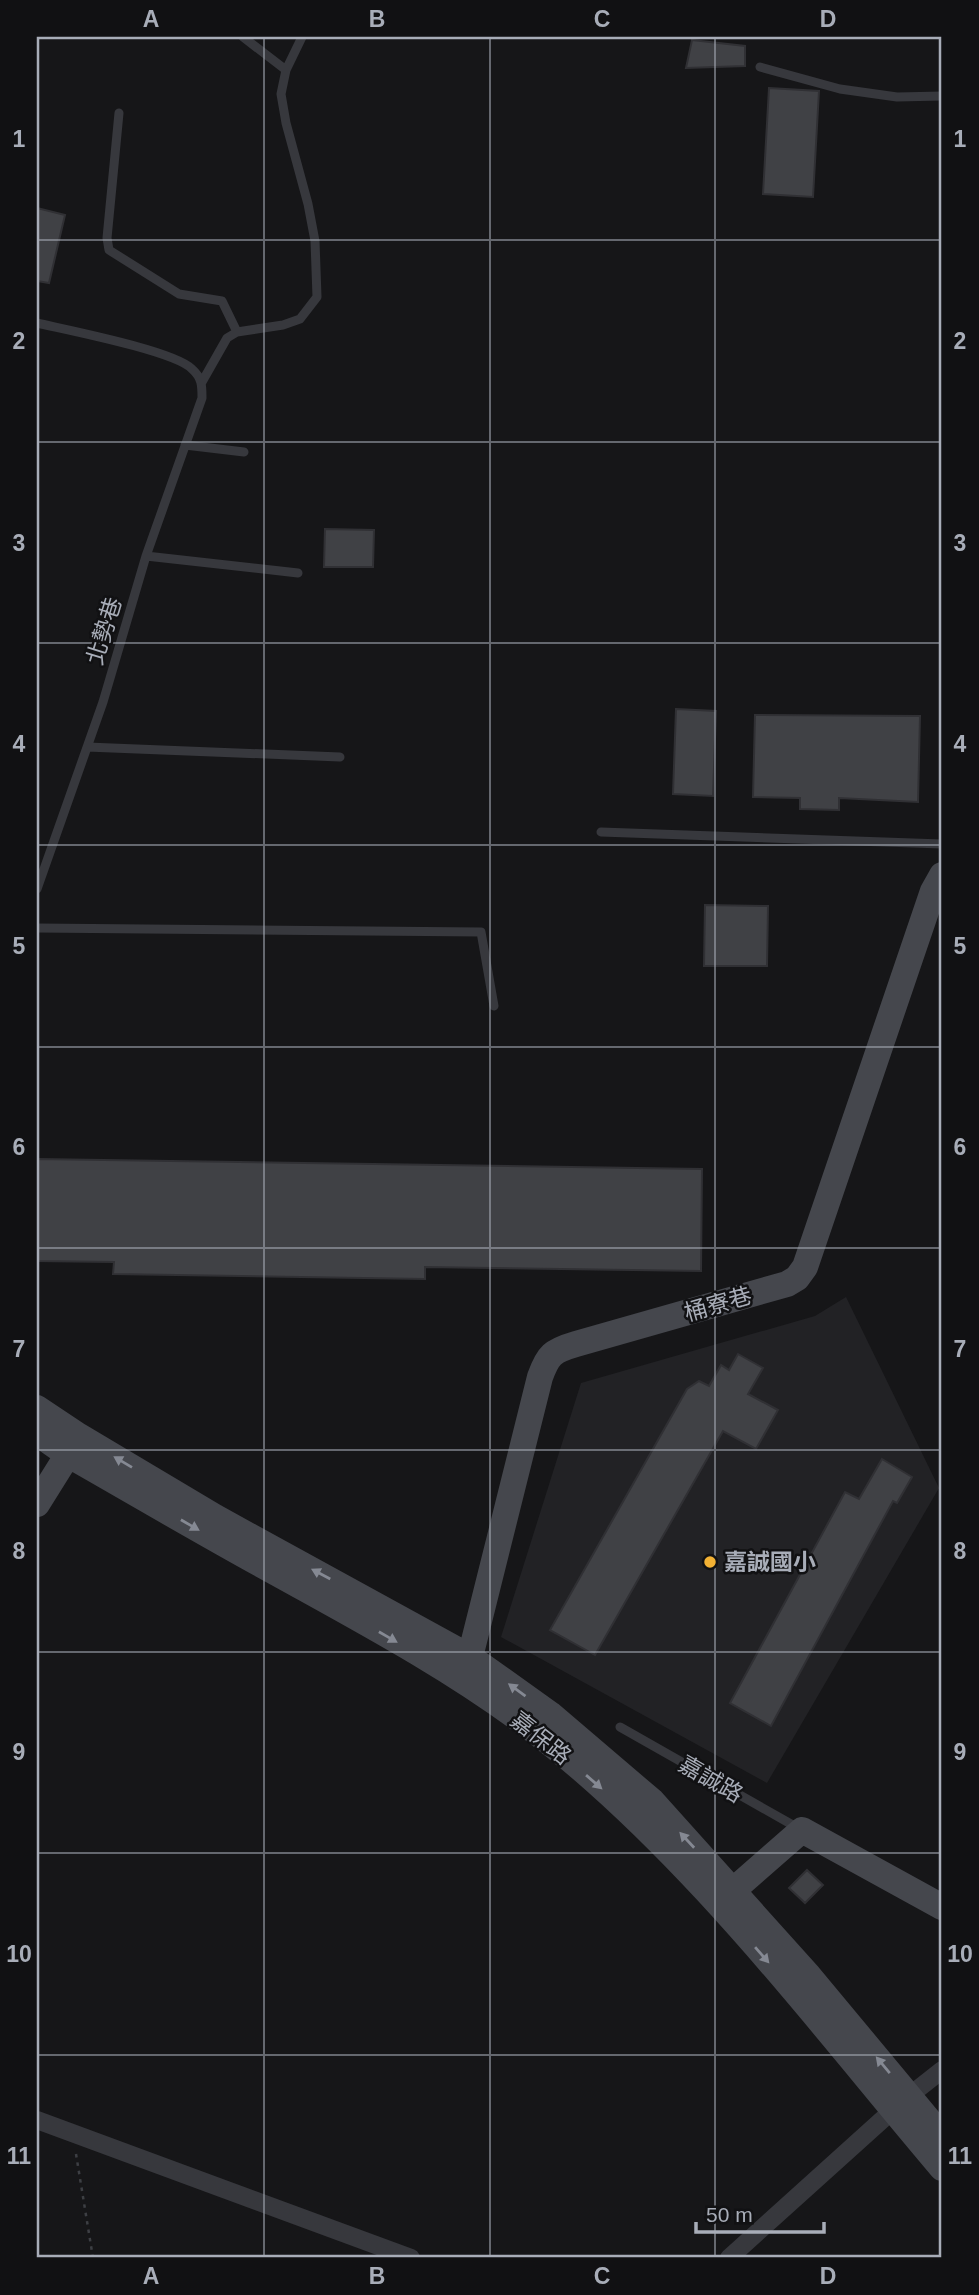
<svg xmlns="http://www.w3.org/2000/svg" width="979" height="2295" font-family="Arial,'Noto Sans TC',sans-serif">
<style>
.built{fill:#222225}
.building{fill:#404145;stroke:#303034;stroke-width:2}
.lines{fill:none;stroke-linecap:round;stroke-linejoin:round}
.path{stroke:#3d3f44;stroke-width:2.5;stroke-dasharray:3.5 5;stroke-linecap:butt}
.lane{stroke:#37383d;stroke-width:9}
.street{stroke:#37383d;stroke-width:18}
.secondary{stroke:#45474d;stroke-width:26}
.oneway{fill:#858993}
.grid{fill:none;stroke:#a8adb8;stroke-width:2;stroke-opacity:0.55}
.poi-dot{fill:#f2b134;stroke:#111113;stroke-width:2.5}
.labels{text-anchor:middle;stroke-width:5;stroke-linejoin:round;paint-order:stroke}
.street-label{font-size:23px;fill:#a8adb8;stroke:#111113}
.poi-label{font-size:23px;font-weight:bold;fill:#a8adb8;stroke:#111113;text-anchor:start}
.neatline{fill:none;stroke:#a8adb8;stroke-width:2.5}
.grid-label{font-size:23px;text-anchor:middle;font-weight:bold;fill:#a8adb8}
</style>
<rect width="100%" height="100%" fill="#161618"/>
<path class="built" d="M 846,1297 L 939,1488 L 767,1783 L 501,1637 L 581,1383 L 815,1316 Z"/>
<path class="building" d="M 692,40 L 745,46 L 745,66 L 686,68 Z
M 769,88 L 819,91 L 813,197 L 763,194 Z
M 37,208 L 65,215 L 49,283 L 37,281 Z
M 325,529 L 374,530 L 373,567 L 324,567 Z
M 676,709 L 716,711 L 713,796 L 673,794 Z
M 755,715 L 920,716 L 918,802 L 839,798 L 839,810 L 800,809 L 800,798 L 753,797 Z
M 705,905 L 768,906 L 767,966 L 704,966 Z
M 37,1159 L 702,1169 L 701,1271 L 425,1267 L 425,1279 L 113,1274 L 114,1262 L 37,1261 Z
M 738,1354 L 763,1368 L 748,1394 L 778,1410 L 756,1449 L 723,1431 L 595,1655 L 550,1630 L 687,1389 L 699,1381 L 709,1386 L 721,1365 L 729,1370 Z
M 882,1459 L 912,1477 L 897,1503 L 893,1501 L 771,1726 L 730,1703 L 845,1492 L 859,1499 Z
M 807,1870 L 823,1885 L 805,1903 L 789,1888 Z"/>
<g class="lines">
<path class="path" d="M 76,2154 L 93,2258"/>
<path class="lane" d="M 760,67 L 840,89 L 897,97 L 942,96
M 286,70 L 302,37
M 119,113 L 107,238 L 109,250 L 179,294 L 222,301 L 237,332
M 37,323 C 67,330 175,351 192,369 C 202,378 202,385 202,398 L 146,556 L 103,702 L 37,889
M 202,382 L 227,338 L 237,332 L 283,325 L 300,319 L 317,297 L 315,241 L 308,204 L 286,123 L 281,94 L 286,70 L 243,37
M 185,445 L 244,452
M 146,556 L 298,573
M 87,747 L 340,757
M 601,832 L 942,844
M 37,928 L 481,932 L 494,1006
M 620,1727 L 798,1828"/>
<path class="street" d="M 909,2096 L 942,2070
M 37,2120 L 411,2258
M 729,2258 L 893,2110"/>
<path class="secondary" d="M 37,1408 L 79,1436 L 215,1517 L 470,1657 L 550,1714 L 652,1801 L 809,1976 L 942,2136
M 37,1433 L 67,1454 C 139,1495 210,1537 282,1576 C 365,1622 451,1668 527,1725 C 686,1845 814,2017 942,2168
M 37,1504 L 77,1440
M 466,1673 L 540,1377 C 548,1355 552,1351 576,1344 L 787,1284 L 797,1278 L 805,1267 L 933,891 L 942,875
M 721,1901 L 802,1830 L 942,1907"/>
</g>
<defs><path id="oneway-solid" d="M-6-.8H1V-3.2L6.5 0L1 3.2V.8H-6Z" transform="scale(1.75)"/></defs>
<g class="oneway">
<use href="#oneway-solid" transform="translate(123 1462) rotate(-149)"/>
<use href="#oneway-solid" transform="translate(190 1525) rotate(30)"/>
<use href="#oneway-solid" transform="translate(321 1574) rotate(-152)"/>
<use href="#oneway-solid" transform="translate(388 1637) rotate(30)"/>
<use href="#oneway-solid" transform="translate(517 1690) rotate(-144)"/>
<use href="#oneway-solid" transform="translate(594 1782) rotate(41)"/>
<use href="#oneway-solid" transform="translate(687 1840) rotate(-133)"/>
<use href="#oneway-solid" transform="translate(762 1955) rotate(49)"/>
<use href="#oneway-solid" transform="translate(883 2065) rotate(-130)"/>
</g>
<path class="grid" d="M 264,37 L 264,2258M 490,37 L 490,2258M 715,37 L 715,2258M 37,240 L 942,240M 37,442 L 942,442M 37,643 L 942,643M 37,845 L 942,845M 37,1047 L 942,1047M 37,1248 L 942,1248M 37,1450 L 942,1450M 37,1652 L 942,1652M 37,1853 L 942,1853M 37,2055 L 942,2055"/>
<circle class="poi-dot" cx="710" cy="1562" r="7"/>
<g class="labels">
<g class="street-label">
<text transform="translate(104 631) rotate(-73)" y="8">北勢巷</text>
<text transform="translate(718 1304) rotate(-16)" y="8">桶寮巷</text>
<text transform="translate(541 1738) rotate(38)" y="8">嘉保路</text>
<text transform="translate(711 1779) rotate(30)" y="8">嘉誠路</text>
</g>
<g class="poi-label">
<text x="724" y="1570">嘉誠國小</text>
</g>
</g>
<rect width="979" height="2295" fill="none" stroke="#111113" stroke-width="77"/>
<path d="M696 2222v10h128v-10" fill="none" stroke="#a8adb8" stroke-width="3.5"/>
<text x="706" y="2222" font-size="21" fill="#a8adb8" stroke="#111113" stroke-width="5" paint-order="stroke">50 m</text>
<rect x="38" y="38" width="902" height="2218" class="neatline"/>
<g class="grid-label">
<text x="151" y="27">A</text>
<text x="377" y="27">B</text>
<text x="602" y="27">C</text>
<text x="828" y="27">D</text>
<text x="19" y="147">1</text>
<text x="960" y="147">1</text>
<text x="19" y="349">2</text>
<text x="960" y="349">2</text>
<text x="19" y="551">3</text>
<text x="960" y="551">3</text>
<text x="19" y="752">4</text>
<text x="960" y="752">4</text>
<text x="19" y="954">5</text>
<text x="960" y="954">5</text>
<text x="19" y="1155">6</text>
<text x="960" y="1155">6</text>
<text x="19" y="1357">7</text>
<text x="960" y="1357">7</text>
<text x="19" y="1559">8</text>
<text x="960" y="1559">8</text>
<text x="19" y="1760">9</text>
<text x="960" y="1760">9</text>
<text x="19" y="1962">10</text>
<text x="960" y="1962">10</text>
<text x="19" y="2164">11</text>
<text x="960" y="2164">11</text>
<text x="151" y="2284">A</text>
<text x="377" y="2284">B</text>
<text x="602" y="2284">C</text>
<text x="828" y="2284">D</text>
</g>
</svg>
